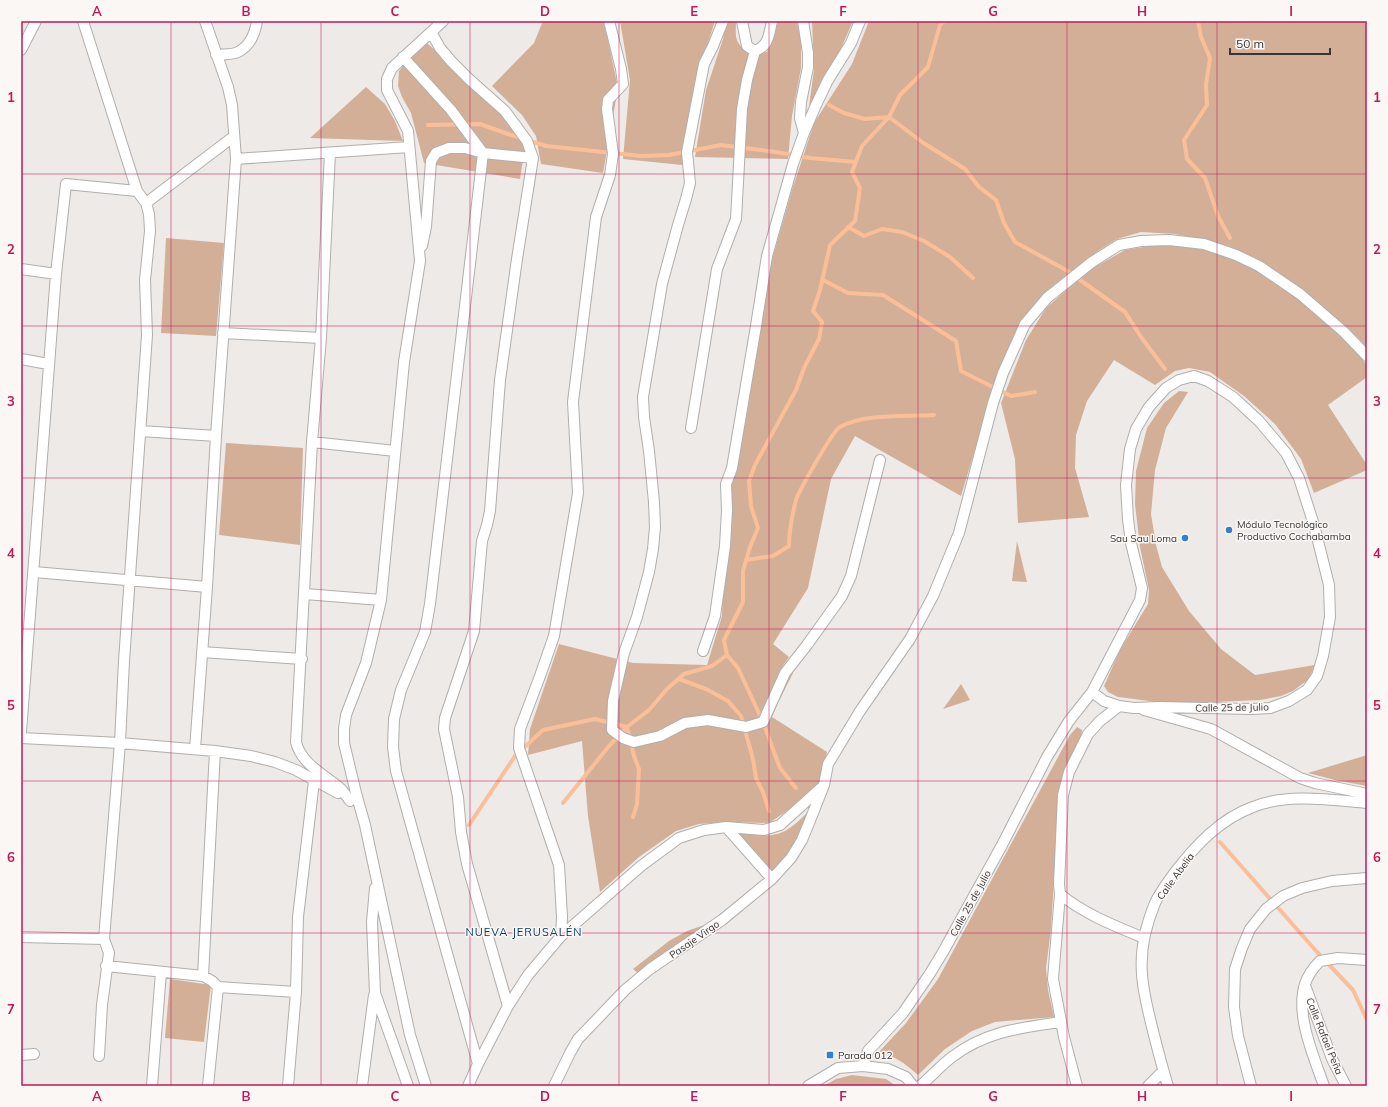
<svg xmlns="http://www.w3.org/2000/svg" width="1388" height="1107" font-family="Mulish,sans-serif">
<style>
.green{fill:#d3af97}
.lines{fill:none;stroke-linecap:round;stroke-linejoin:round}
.stream{stroke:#fabf99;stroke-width:4}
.street-casing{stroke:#b1aeac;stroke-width:12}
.street{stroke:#fff;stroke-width:10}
.grid{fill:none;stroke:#c2185b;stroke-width:1;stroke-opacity:0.55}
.poi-dot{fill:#3082d1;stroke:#faf7f5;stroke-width:1.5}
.labels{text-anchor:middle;stroke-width:3;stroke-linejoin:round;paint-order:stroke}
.poi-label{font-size:10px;fill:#373635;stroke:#faf7f5;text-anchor:start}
.street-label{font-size:10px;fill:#373635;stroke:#faf7f5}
.neighbourhood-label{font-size:11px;letter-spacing:1px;fill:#013a6b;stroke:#faf7f5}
.neatline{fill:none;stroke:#c2185b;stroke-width:1.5}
.grid-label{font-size:13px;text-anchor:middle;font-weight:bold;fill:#c2185b}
</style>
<rect width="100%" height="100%" fill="#edeae8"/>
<path class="green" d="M 543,21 L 604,21 L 618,88 L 603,173 L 541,164 L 536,136 L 522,115 L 492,86 L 534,43 Z
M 620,21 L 715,21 L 697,77 L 682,165 L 623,159 L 630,80 Z
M 726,21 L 736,21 C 736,26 735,35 737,40 C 741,52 757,53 767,52 L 774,37 L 778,21 L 797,21 L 801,42 L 801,68 L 792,116 L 788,159 L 695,157 L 706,90 L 723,39 Z
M 812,21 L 853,21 L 832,69 L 809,106 L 814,70 Z
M 869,21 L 1367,21 L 1367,347 L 1341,322 L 1306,294 L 1258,260 L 1229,246 L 1175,234 L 1141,232 L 1117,239 L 1098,251 L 1045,292 L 1021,320 L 996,380 L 961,496 L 855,436 L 831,479 L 808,588 L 773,644 L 789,657 L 782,667 L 793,673 L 777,705 L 772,717 L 827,752 L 820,783 L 787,811 L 769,823 L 725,822 L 699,824 L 676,831 L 639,857 L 600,892 L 588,816 L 582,741 L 528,755 L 530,729 L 559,644 L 633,663 L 707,665 L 722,616 L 723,568 L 729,496 L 768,274 L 792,190 L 814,123 L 852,64 Z
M 427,43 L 502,112 L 516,129 L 525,147 L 520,179 L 424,163 L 411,113 L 402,97 L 398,86 L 399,71 L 414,53 Z
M 366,87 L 385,104 L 395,121 L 403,141 L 310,138 Z
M 166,238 L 224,243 L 216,336 L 161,333 Z
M 1162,244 L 1212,251 L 1248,265 L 1289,291 L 1337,331 L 1367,365 L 1367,377 L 1328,405 L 1367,465 L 1367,470 L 1314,493 L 1301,459 L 1275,424 L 1244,396 L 1210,372 L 1189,368 L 1175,371 L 1155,385 L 1114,360 L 1087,401 L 1076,435 L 1075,468 L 1089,517 L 1018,523 L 1015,459 L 1001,403 L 1026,340 L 1046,308 L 1088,271 L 1125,250 Z
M 1179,391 L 1188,392 L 1166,428 L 1155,470 L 1151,514 L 1156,545 L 1162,567 L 1189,611 L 1221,649 L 1255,675 L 1315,665 L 1309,679 L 1293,691 L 1281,696 L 1260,700 L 1173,704 L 1118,697 L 1108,692 L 1104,686 L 1120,650 L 1148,604 L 1149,590 L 1140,547 L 1135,504 L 1136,471 L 1147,428 L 1164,403 Z
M 226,443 L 303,448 L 300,545 L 219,535 Z
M 1017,541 L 1027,582 L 1012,581 Z
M 961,684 L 970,700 L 943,709 Z
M 1077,727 L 1082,730 L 1081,738 L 1066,768 L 1058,791 L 1056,845 L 1051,929 L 1046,968 L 1048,990 L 1054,1017 L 995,1022 L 972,1031 L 945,1049 L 918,1075 C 904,1063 896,1056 878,1053 L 906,1023 L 938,979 L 1070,735 Z
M 1367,754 L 1367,786 L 1335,780 L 1308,773 L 1364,756 Z
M 810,810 L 797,840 L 789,854 L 771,872 L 739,834 C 778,837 782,838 810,810 Z
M 710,923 L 638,973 L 633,969 L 669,941 L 687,931 Z
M 170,979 L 211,985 L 204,1042 L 165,1038 Z
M 852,1075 L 886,1079 L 896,1086 L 824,1086 L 836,1079 Z"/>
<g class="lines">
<path class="stream" d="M 1198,21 L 1201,37 L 1210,58 L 1206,85 L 1207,105 L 1184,140 L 1187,159 L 1205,178 L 1218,216 L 1230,238
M 829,105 L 844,113 L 865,119 L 889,117 L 922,142 L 965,169 L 979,187 L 996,200 L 1004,223 L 1015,242 L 1066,270 L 1125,312 L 1141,337 L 1165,369
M 428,125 L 480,124 L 508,134 L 546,146 L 641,156 L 669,155 L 721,145 L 776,152 L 810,158 L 856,162
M 848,227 L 864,236 L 882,229 L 902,232 L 924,241 L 950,257 L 973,278
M 823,280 L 848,293 L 883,295 L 956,341 L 961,371 L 1011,396 L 1035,392
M 746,560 L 773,556 L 789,546 C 789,530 792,516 796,500 C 799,491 833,430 840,427 C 866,413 905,417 934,415
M 679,679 L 706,689 L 728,701 L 741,716 L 753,759 L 756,778 L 763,792 L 769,811
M 627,727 L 634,756 L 639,769 L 637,804 L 633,817
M 796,788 L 780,768 L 763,722 L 738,668 L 727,655 L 724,640 L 743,602 L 743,571 L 750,547 L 758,528 L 751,506 L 749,481 L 755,465 L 796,390 L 804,368 L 819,339 L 822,322 L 813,311 L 820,290 L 830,245 L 855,221 L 860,188 L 852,172 L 862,146 L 889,117 L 900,95 L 928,67 L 940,25 L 944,21
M 563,803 L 609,746 L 627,727
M 469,825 L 515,756 L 543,730 L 595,719 L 627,727 L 649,710 L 667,689 L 684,674 L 712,666 L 727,655
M 1220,842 L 1317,952 L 1353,990 L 1367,1020"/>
<defs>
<path id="street" d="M 83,21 L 137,191 L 146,203 L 149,214 L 150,231 L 145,280 L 147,335 L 124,661 L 120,743 L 104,939 L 109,953 L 102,1005 L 99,1056
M 723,21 L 713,46 L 704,64 L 687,152 L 690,183 L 686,199 L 678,225 L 662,284 L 643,397 L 644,417 L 649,451 L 654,502 L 655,527 L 653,549 L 649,572 L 637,617 L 624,653 L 613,701 L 612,730 L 623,738 L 634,742 L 660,736 L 685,723 L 708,720 L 746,727 L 763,722 L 785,673 L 807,645 L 842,596 L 851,576 L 880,460
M 742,21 L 747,46 L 755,51
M 803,21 L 808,53 L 808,67 L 801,102 L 800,118 L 804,133
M 431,32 L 440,48 L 451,61 L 470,80 L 505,111 L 527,141 L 533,158 L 517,259 L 500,380 L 490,511 L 487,525 L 482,541 L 474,631 L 445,718 L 444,729 L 458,797 L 461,832 L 467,864 L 508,1006
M 21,50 L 36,21
M 755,51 C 769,46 769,34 772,21
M 216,55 C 222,54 232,55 238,52 C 250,46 255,34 257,21
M 403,57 L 451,110 L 483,153 L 430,604 L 425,632 L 401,690 L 394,719 L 393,747 L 396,771 L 478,1064
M 330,153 L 321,338 L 312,442 L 296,742 C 301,764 325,775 341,789 C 344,792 347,797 350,801
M 236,159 L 409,147
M 146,203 L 233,137
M 422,246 L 426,227 L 431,161 L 436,153 L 449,148 L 465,148 L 483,153 L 533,158
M 21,269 L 56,274
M 223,333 L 321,338
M 21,359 L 48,364
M 1194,376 L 1208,381 L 1233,397 L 1259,421 L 1286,453 L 1299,478 L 1314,525 L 1329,585 L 1330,617 L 1323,656 L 1317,676 L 1307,690 L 1289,701 L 1270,708 L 1252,709 L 1158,707 L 1134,708 L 1119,706 L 1104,701 L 1092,692 L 1140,600 L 1142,588 L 1131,543 L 1128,519 L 1126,485 L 1130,449 L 1136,429 L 1149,407 L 1166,388 L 1179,380 Z
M 691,428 L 717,269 L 736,219 L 742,109 L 747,80 L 755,51
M 141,431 L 216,436
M 312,442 L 395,451
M 34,572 L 207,587
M 305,594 L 381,600
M 703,651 L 715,616 L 725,546 L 727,510 L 726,484 L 732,468 L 756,326 L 767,256 L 793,164 L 804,133 L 816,105 L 828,80 L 851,43 L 860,21
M 202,652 L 302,659
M 1144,710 L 1211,729 L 1300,778 L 1315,783 L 1367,794
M 21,732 L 56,274 L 66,184 L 137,191
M 21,738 L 120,743 L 215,751 L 251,756 L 275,762 L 296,770 L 338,793
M 195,749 L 207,587 L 216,436 L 236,159 L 232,105 L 228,87 L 205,21
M 726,827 L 772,879
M 375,888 L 372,922 L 375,993 L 408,1086
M 1060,894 C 1084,914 1115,926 1144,938
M 561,936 L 562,917 L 559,865 L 519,748 L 520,729 L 540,676 L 554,636 L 578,493 L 573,402 L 596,217 L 610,175 L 613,154 L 607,109 L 608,100 L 623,84 L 621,69 L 609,21
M 21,937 L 104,939
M 106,966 L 203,976
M 218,987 L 296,992
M 1306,988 L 1332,1059 L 1346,1086
M 21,1055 L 34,1054
M 863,1066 L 868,1051 L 903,1013 L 929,975 L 943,952 L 1002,845 L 1047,757 L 1069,721 L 1092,692
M 152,1086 L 161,972
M 208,1086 L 218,987 L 212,981 L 203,976 L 215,751
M 288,1086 L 296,992 L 298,917 L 314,781
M 362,1086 L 374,995
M 426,1086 L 410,1035 L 365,825 L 356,793 L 344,743 L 344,729 L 346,715 L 366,663 L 381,600 L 404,362 L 420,261 L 408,131 L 387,90 L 387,79 L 392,68 L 443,21
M 468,1086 L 478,1064 L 508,1006 L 528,975 L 561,936 L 641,866 L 679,838 L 704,830 L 726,827 L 764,830 L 780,825 L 821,788
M 554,1086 L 570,1053 L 578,1039 L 625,990 L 650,969 L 722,920 L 772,879 L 791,858 L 802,840 L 811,818 L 824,785 L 828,764 L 860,711 L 910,639 L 933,596 L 959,533 L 993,403 L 1003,373 L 1025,324 L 1047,298 L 1092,262 L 1119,245 L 1141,241 L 1169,240 L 1204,244 L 1236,255 L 1259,266 L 1300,294 L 1344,332 L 1367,356
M 808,1086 L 838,1068 L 863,1066 L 888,1069 L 906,1077 L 913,1086
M 920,1086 C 931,1077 940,1066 952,1057 C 986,1031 1020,1028 1061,1022
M 1077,1086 L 1064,1037 L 1053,979 L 1060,894 L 1059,884 L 1063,795 L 1069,772 L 1088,734 L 1100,721 L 1119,706
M 1148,1086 L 1163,1071
M 1168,1086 C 1162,1067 1157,1047 1152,1027 C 1148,1010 1143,992 1142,974 C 1140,950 1146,925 1155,903 C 1160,892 1168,882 1175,872 C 1196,845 1220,819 1253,807 C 1287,793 1331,800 1367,803
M 1251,1086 L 1238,1036 L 1234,1007 L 1235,969 L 1242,948 L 1250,929 L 1266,909 L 1283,896 L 1302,888 L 1332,881 L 1367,878
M 1324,1086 C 1314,1057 1295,1015 1305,984 C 1308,975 1313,968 1320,961 L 1338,958 L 1367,960"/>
</defs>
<use href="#street" class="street-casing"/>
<use href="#street" class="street"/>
</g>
<path class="grid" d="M 171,21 L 171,1086M 321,21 L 321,1086M 470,21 L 470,1086M 619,21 L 619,1086M 769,21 L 769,1086M 918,21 L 918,1086M 1067,21 L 1067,1086M 1217,21 L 1217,1086M 21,174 L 1367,174M 21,326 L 1367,326M 21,478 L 1367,478M 21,629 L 1367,629M 21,781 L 1367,781M 21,933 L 1367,933"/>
<g class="poi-dot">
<circle cx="1229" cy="530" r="4"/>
<circle cx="1185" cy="538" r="4"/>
<rect x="826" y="1051" width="8" height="8" rx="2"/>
</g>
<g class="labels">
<g class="poi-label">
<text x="1237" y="528">Módulo Tecnológico<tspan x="1237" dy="12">Productivo Cochabamba</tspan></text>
<text x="1177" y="542" text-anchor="end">Sau Sau Loma</text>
<text x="838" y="1059">Parada 012</text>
</g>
<g class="street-label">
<text transform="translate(1232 707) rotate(-1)" y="4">Calle 25 de Julio</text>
<text transform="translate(1175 876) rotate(-54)" y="4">Calle Abelia</text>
<text transform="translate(970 903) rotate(-61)" y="4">Calle 25 de Julio</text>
<text transform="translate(694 939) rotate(-35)" y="4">Pasaje Virgo</text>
<text transform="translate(1325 1036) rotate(68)" y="4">Calle Rafael Peña</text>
</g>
<g class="neighbourhood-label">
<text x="524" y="936">NUEVA JERUSALÉN</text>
</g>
</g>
<rect width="1388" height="1107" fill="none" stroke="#faf7f5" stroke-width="44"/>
<path d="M1230 48v6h100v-6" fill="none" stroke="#373635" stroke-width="2"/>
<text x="1236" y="48" font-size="12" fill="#373635" stroke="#faf7f5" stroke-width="3" paint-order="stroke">50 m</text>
<rect x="22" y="22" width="1344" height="1063" class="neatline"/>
<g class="grid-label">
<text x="97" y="16">A</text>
<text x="246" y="16">B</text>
<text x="395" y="16">C</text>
<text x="545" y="16">D</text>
<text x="694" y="16">E</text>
<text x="843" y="16">F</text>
<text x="993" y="16">G</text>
<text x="1142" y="16">H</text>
<text x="1291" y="16">I</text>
<text x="11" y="102">1</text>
<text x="1377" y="102">1</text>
<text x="11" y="254">2</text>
<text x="1377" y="254">2</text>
<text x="11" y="406">3</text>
<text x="1377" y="406">3</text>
<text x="11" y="558">4</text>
<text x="1377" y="558">4</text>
<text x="11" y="710">5</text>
<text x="1377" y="710">5</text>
<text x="11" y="862">6</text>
<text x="1377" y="862">6</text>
<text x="11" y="1014">7</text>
<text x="1377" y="1014">7</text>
<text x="97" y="1101">A</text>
<text x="246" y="1101">B</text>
<text x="395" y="1101">C</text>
<text x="545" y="1101">D</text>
<text x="694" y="1101">E</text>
<text x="843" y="1101">F</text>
<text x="993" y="1101">G</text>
<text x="1142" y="1101">H</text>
<text x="1291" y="1101">I</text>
</g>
</svg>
